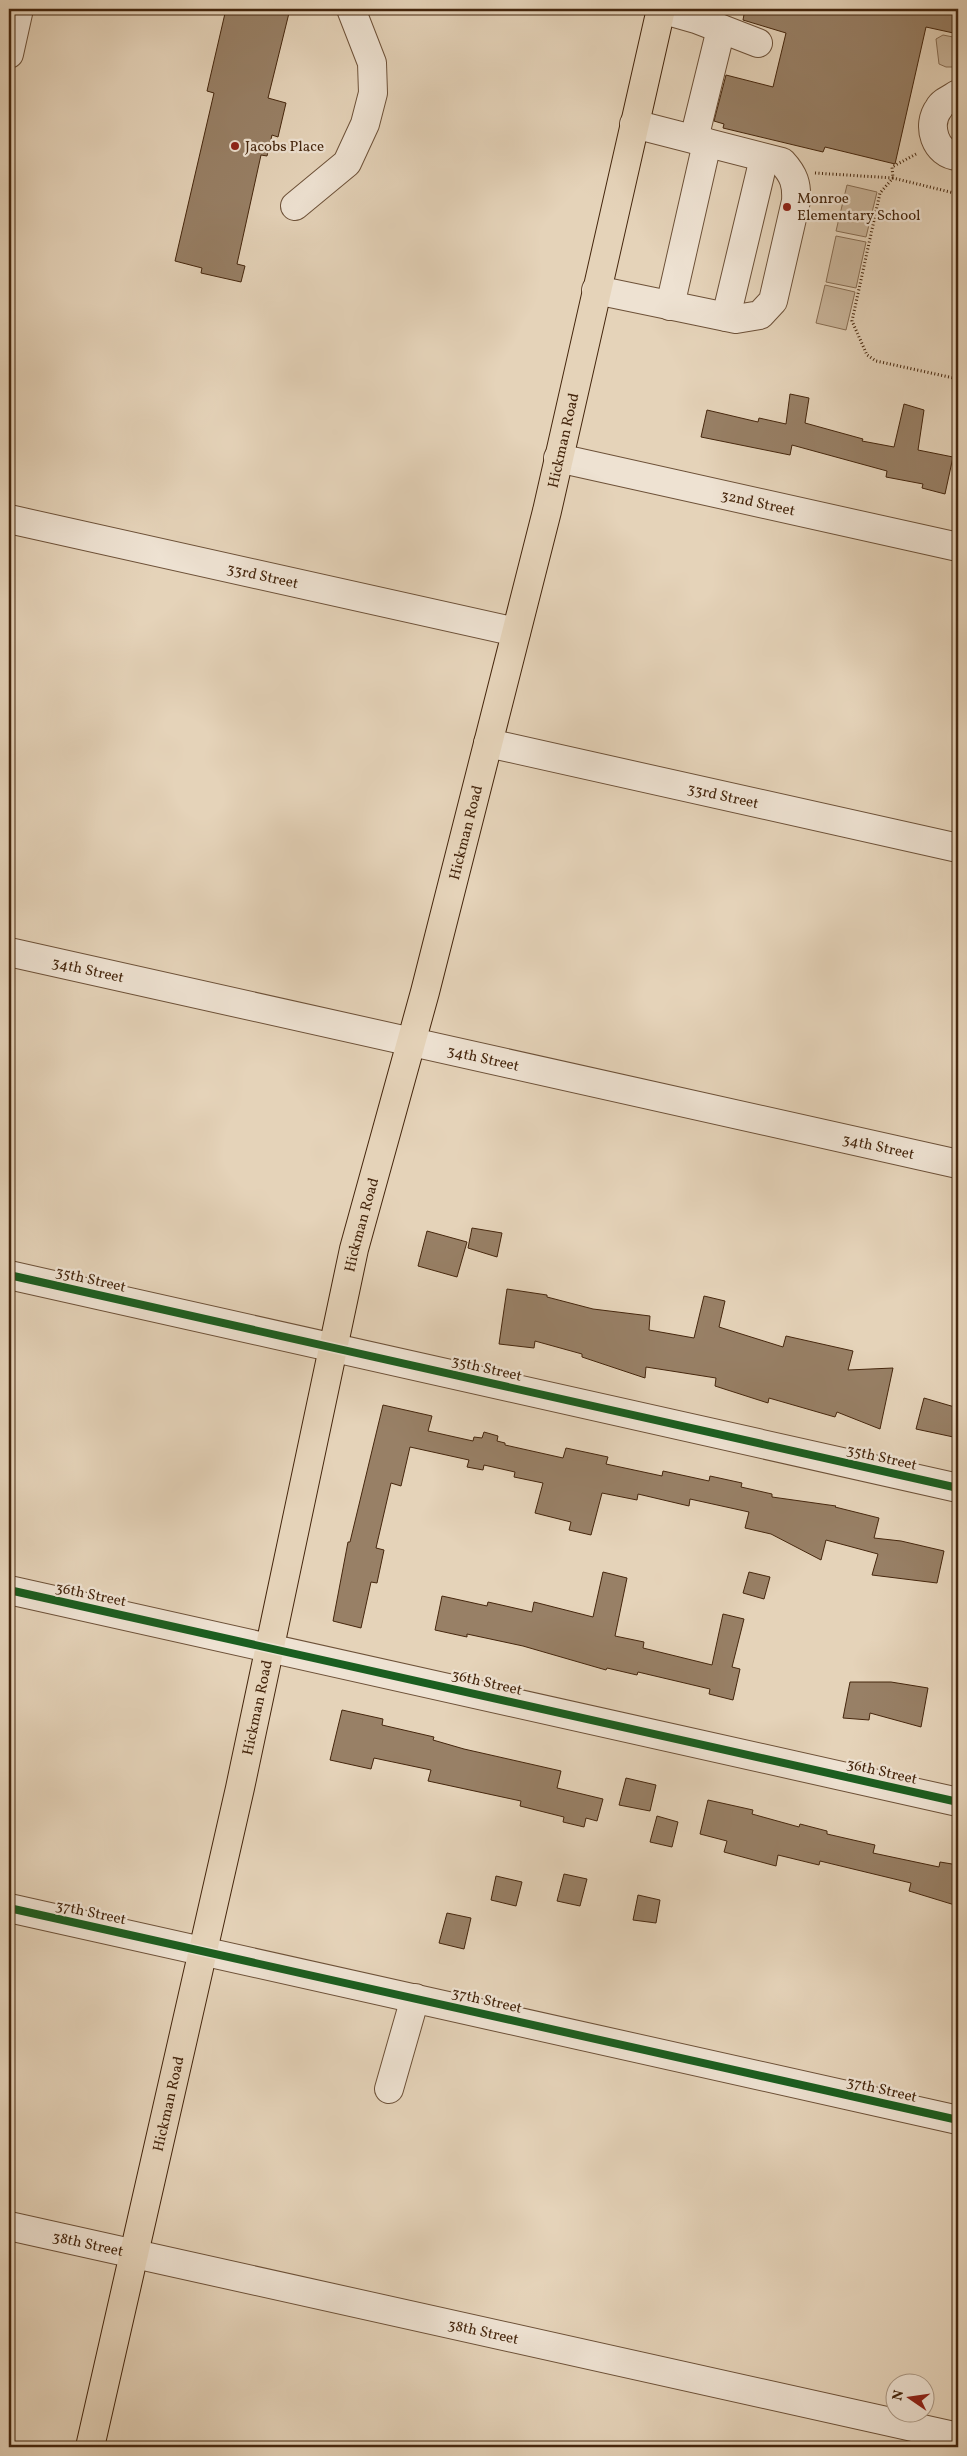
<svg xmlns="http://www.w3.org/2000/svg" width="967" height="2456" font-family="Vollkorn,serif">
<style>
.green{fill:#cab69c;stroke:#886e54}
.building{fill:#988066;stroke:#45260d}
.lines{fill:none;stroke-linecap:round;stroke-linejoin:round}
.minor-casing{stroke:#6d5138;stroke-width:30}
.major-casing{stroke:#45260d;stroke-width:30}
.path{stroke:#45260d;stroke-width:3;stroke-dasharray:1 2.5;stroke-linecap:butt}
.minor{stroke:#eee2d2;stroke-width:28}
.major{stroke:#e5d3b9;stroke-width:28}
.cycleway-casing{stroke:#eee2d2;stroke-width:11}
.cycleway{stroke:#1b5e20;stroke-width:8}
.poi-dot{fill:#8f2418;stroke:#eee2d2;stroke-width:2}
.labels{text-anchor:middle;stroke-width:4.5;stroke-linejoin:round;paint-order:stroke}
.poi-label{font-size:15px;fill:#45260d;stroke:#eee2d2;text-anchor:start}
.street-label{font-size:15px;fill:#45260d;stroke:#eee2d2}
</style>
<rect width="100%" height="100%" fill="#e5d3b9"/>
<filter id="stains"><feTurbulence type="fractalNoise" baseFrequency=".004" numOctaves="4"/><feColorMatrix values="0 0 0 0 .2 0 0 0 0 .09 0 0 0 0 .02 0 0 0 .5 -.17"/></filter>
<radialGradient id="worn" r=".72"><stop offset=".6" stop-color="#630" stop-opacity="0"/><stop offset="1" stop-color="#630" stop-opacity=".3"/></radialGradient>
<path class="green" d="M 943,35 L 958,38 L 958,67 L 946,67 L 939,64 L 936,39 Z
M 847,185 L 877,192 L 866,237 L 836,231 Z
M 836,236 L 866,242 L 856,288 L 826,282 Z
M 825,285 L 855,292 L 846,330 L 816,323 Z"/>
<path class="building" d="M 226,9 L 290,9 L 268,98 L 286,103 L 278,137 L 272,135 L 267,156 L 261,155 L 237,264 L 245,266 L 241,282 L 201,273 L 202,268 L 175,261 L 214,93 L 207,91 Z
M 745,9 L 958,9 L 958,34 L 926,27 L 895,164 L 825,147 L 823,152 L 723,128 L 724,124 L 714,121 L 726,75 L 773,87 L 786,33 L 743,20 Z
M 790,394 L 809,398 L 805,423 L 863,439 L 862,441 L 894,447 L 904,404 L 924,410 L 918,450 L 953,457 L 945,494 L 922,488 L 923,484 L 886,477 L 887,471 L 792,445 L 790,455 L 701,437 L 707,410 L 758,422 L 759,418 L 786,424 Z
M 472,1228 L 502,1233 L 497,1257 L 468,1248 Z
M 427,1231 L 467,1242 L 457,1277 L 418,1266 Z
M 507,1289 L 547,1295 L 547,1297 L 593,1309 L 650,1316 L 649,1330 L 694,1338 L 704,1296 L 725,1301 L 719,1327 L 783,1347 L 786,1336 L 853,1351 L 848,1370 L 893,1368 L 880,1429 L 837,1412 L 835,1417 L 769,1398 L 768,1403 L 715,1386 L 716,1378 L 646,1367 L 645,1378 L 582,1357 L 582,1354 L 535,1341 L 534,1348 L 499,1344 Z
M 924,1398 L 958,1408 L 958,1438 L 916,1429 Z
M 383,1405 L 432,1416 L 428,1431 L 473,1441 L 474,1437 L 482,1438 L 484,1432 L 498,1436 L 497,1441 L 505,1443 L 505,1445 L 563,1458 L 566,1448 L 608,1457 L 606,1464 L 662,1476 L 663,1471 L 709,1481 L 710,1476 L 742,1483 L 741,1487 L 772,1494 L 772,1497 L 836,1506 L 835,1507 L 879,1518 L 874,1538 L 901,1541 L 944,1551 L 937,1583 L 872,1575 L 878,1554 L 826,1540 L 821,1560 L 771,1534 L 745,1528 L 749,1512 L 690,1499 L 689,1506 L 638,1494 L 637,1500 L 602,1493 L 591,1535 L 569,1530 L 571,1522 L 535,1513 L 543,1483 L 514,1477 L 515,1472 L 484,1465 L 483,1470 L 467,1467 L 469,1460 L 410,1447 L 401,1486 L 391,1483 L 376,1548 L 384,1550 L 377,1583 L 371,1582 L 361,1628 L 333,1621 L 348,1542 L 350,1542 Z
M 603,1572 L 627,1578 L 615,1636 L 644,1642 L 643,1648 L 712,1665 L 723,1614 L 744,1619 L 732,1667 L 740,1669 L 733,1700 L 709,1694 L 710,1689 L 638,1672 L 637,1675 L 607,1668 L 606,1670 L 523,1646 L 467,1634 L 467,1637 L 435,1630 L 442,1596 L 487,1606 L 488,1602 L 532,1612 L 534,1602 L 593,1617 Z
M 749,1572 L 770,1577 L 764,1599 L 743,1593 Z
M 850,1682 L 891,1682 L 928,1688 L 921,1727 L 870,1713 L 869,1720 L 843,1718 Z
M 342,1710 L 383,1719 L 382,1725 L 434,1737 L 433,1740 L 464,1749 L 561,1771 L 557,1788 L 603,1799 L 597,1821 L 586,1818 L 584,1827 L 563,1822 L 564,1817 L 520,1806 L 521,1801 L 428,1781 L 431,1770 L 374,1758 L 371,1769 L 330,1760 Z
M 626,1778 L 656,1785 L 650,1811 L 619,1805 Z
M 708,1800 L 753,1810 L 752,1814 L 799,1827 L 800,1824 L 827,1831 L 827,1834 L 875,1845 L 873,1853 L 939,1867 L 940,1862 L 958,1865 L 958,1906 L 909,1891 L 911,1883 L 820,1861 L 819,1865 L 778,1855 L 776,1866 L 724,1852 L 727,1841 L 700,1834 Z
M 657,1816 L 678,1822 L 672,1847 L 650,1842 Z
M 564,1874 L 587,1879 L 580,1906 L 557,1901 Z
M 496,1876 L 522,1882 L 516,1906 L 491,1900 Z
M 638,1895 L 660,1900 L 656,1923 L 633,1920 Z
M 447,1913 L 471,1918 L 464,1949 L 439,1943 Z"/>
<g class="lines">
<defs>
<g id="minor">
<path d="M 661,9 L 696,19 L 758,43"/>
<path d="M 9,54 L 19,9"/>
<path d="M 958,94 C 952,98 942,102 939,108 C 926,125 935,155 958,156"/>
<path d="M 694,139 L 721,29"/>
<path d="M 295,206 L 347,163 L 365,124 L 373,93 L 372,63 L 351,9"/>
<path d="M 596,290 L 736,319 L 760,315 L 773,301 L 796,201 C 797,184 794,175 782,162 L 634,124"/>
<path d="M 670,306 L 707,143"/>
<path d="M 726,317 L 764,158"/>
<path id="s1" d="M 558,458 L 958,547"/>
<path id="s2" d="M 9,519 L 516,632"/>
<path id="s3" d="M 488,743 L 958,848"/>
<path id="s4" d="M 9,952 L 958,1164"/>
<path d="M 9,1275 L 958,1488"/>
<path d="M 9,1590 L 958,1802"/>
<path d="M 9,1908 L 958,2120"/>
<path d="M 389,2089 L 415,1998"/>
<path id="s5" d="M 9,2226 L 958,2437"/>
</g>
<g id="major">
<path id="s6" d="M 90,2447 L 240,1788 L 354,1249 L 425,992 L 547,511 L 661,9"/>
</g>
</defs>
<use href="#minor" class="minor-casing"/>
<use href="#major" class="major-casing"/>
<path class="path" d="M 815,173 L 893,178 L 892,167 L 918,153
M 958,194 L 893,178 L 880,193 L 852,321 L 867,355 L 876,361 L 958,379"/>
<use href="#minor" class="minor"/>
<use href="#major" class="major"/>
<defs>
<path id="cycleway" d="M 9,1275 L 958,1488
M 9,1590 L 958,1802
M 9,1908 L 958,2120"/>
</defs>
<use href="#cycleway" class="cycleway-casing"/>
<use href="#cycleway" class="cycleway"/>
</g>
<g class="poi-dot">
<circle cx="235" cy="146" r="5"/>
<circle cx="787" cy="207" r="5"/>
</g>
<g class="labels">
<g class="poi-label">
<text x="245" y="151">Jacobs Place</text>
<text x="797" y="203">Monroe<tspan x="797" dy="17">Elementary School</tspan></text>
</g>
<g class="street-label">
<text dy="5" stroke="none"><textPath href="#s6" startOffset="2062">Hickman Road</textPath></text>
<text dy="5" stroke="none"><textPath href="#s1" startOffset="205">32nd Street</textPath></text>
<text dy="5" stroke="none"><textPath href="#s2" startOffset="260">33rd Street</textPath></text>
<text dy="5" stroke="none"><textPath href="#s3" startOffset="241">33rd Street</textPath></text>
<text dy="5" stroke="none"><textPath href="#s6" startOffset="1658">Hickman Road</textPath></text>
<text dy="5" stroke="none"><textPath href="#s4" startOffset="81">34th Street</textPath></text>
<text dy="5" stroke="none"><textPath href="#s4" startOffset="486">34th Street</textPath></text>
<text dy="5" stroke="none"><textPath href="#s4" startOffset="891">34th Street</textPath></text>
<text dy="5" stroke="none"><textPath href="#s6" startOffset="1252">Hickman Road</textPath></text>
<text transform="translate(91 1279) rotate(13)" y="5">35th Street</text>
<text transform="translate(487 1368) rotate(13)" y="5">35th Street</text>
<text transform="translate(882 1457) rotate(13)" y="5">35th Street</text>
<text transform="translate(91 1594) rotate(12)" y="5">36th Street</text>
<text transform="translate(487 1682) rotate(13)" y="5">36th Street</text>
<text dy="5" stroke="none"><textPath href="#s6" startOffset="758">Hickman Road</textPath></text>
<text transform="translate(882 1771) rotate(13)" y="5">36th Street</text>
<text transform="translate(91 1912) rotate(12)" y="5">37th Street</text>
<text transform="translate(487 2000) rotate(13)" y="5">37th Street</text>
<text transform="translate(882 2089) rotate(13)" y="5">37th Street</text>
<text dy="5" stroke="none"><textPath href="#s6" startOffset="352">Hickman Road</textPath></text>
<text dy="5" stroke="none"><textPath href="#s5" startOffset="81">38th Street</textPath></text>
<text dy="5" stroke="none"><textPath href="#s5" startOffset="486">38th Street</textPath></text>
</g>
</g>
<rect width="967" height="2456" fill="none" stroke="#e5d3b9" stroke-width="30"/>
<rect x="10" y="10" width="947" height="2436" fill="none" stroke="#45260d" stroke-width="2.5"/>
<rect x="15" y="15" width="937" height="2426" fill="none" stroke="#45260d"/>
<g transform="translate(910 2398) rotate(283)"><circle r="24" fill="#eee2d2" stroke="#aa9783"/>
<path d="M0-4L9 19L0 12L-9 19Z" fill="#8f2418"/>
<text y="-8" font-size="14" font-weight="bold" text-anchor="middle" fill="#45260d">N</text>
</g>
<rect width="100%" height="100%" filter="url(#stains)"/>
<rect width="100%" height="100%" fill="url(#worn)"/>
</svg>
